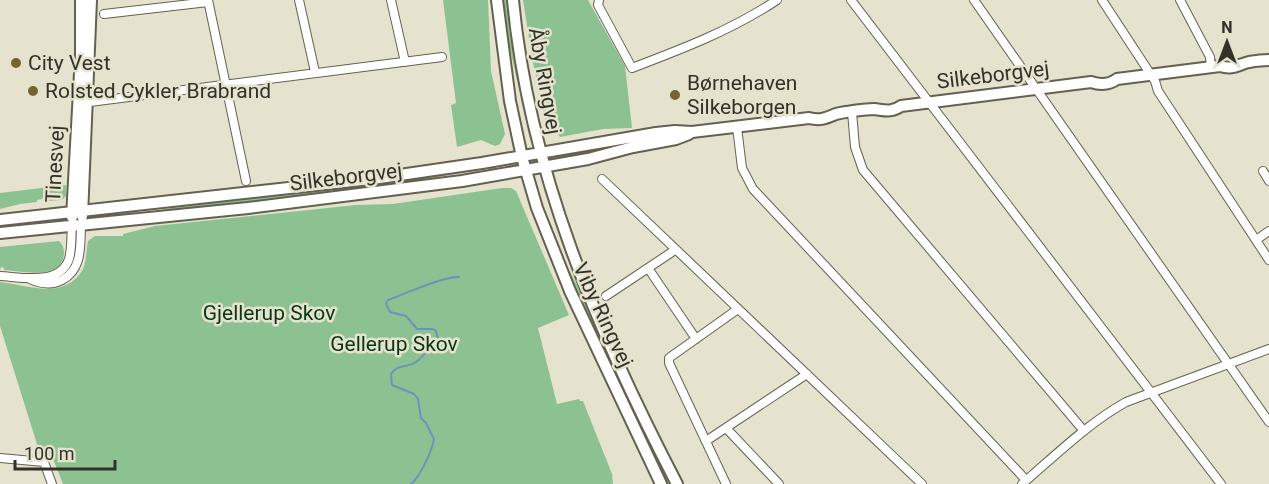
<svg xmlns="http://www.w3.org/2000/svg" width="1269" height="484" font-family="Roboto,sans-serif">
<style>
.green{fill:#8cc291}
.lines{fill:none;stroke-linecap:round;stroke-linejoin:round}
.stream{stroke:#6f94bb;stroke-width:2}
.street-casing{stroke:#646150;stroke-width:10}
.secondary-casing{stroke:#646150;stroke-width:14}
.street{stroke:#fff;stroke-width:8}
.secondary{stroke:#fff;stroke-width:10}
.poi-dot{fill:#756432;stroke:#e5e2cd;stroke-width:2}
.labels{text-anchor:middle;stroke-width:5;stroke-linejoin:round;paint-order:stroke}
.poi-label{font-size:21px;fill:#33312a;stroke:#e5e2cd;text-anchor:start}
.street-label{font-size:21px;fill:#33312a;stroke:#e5e2cd}
.park-label{font-size:21px;fill:#093714;stroke:#e5e2cd}
</style>
<rect width="100%" height="100%" fill="#e5e2cd"/>
<path class="green" d="M 443,0 L 488,0 L 491,71 L 505,134 L 500,144 L 495,146 L 481,140 L 457,147 L 451,105 L 456,103 Z
M 501,0 L 509,0 L 517,69 L 530,138 L 503,18 Z
M 523,0 L 588,0 L 625,66 L 632,128 L 603,129 L 560,137 L 555,129 L 547,128 L 533,63 Z
M 506,164 L 507,165 L 442,176 L 409,184 L 94,219 L 94,218 L 151,212 L 197,203 Z
M 66,185 L 66,196 L 62,200 L 47,201 L 47,198 L 37,200 L 37,202 L 20,204 L 0,209 L 0,193 Z
M 535,187 L 565,263 L 588,305 L 673,484 L 667,484 L 657,465 C 614,373 567,283 535,187 Z
M 502,188 L 511,188 L 516,191 L 569,315 L 538,328 L 557,404 L 579,399 L 580,401 L 583,401 L 612,474 L 613,484 L 63,484 L 53,459 L 41,457 L 0,326 L 0,282 C 28,285 65,301 83,269 C 87,260 86,250 88,241 L 95,236 L 123,236 L 123,234 L 155,226 L 356,205 L 393,204 Z
M 59,241 C 63,245 64,248 64,254 C 62,281 21,271 4,270 L 4,268 L 1,267 L 0,270 L 0,247 Z"/>
<g class="lines">
<path class="stream" d="M 411,484 C 420,477 432,451 434,439 L 426,423 L 421,418 L 418,399 L 414,394 L 392,385 L 391,374 C 397,364 408,368 416,362 C 427,354 425,349 440,347 L 436,331 L 433,329 L 417,329 L 406,316 L 390,312 L 386,304 L 388,300 C 404,294 444,276 459,277"/>
<defs>
<path id="street" d="M 208,0 L 246,181
M 299,0 L 315,72
M 391,0 L 405,62
M 599,0 L 598,5 L 632,68 C 682,49 732,30 777,0
M 851,0 L 1221,484
M 974,0 L 1269,422
M 1102,0 L 1155,81 L 1158,91 L 1269,260
M 1180,0 L 1210,57 L 1211,67
M 104,14 L 208,2
M 82,103 L 442,57
M 852,112 L 855,147 L 863,170 L 1084,431
M 737,127 L 742,168 L 753,189 L 1026,480
M 1263,171 L 1269,181
M 602,179 L 922,484
M 1256,240 L 1269,231
M 648,268 L 696,339
M 0,276 C 21,277 60,286 69,259 C 72,249 71,237 72,226
M 30,279 C 41,284 51,286 62,280 C 83,269 80,245 81,225
M 606,296 L 675,250
M 726,428 L 779,484
M 706,441 L 807,374
M 0,458 L 44,462 L 52,484
M 726,484 L 669,363 L 669,358 L 738,309
M 1022,484 C 1056,455 1087,424 1126,402 L 1269,349"/>
<path id="secondary" d="M 497,0 L 510,101 L 522,157 L 537,208 L 570,291 L 661,484
M 513,0 C 529,172 598,332 677,484
M 82,216 L 91,0
M 72,217 L 81,55 L 81,0
M 0,220 L 379,178 L 482,163 L 656,133 L 675,131 L 692,132 L 809,118 C 821,121 826,118 836,114 C 843,112 866,109 874,109 C 884,110 891,113 901,106 L 1091,82 C 1100,85 1109,85 1117,79 L 1220,66 C 1233,70 1237,65 1249,62 C 1255,61 1262,60 1269,60
M 0,233 L 248,208 L 462,181 L 588,159 L 633,147 L 676,139 L 689,134"/>
</defs>
<use href="#street" class="street-casing"/>
<use href="#secondary" class="secondary-casing"/>
<use href="#street" class="street"/>
<use href="#secondary" class="secondary"/>
</g>
<g class="poi-dot">
<circle cx="16" cy="63" r="6"/>
<circle cx="33" cy="91" r="6"/>
<circle cx="675" cy="95" r="6"/>
</g>
<g class="labels">
<g class="poi-label">
<text x="28" y="70">City Vest</text>
<text x="687" y="90">Børnehaven<tspan x="687" dy="24">Silkeborgen</tspan></text>
<text x="45" y="98">Rolsted Cykler, Brabrand</text>
</g>
<g class="street-label">
<text transform="translate(993 75) rotate(-7)" y="7">Silkeborgvej</text>
<text transform="translate(545 81) rotate(80)" y="7">Åby Ringvej</text>
<text transform="translate(55 164) rotate(-87)" y="7">Tinesvej</text>
<text transform="translate(346 177) rotate(-7)" y="7">Silkeborgvej</text>
<text transform="translate(603 315) rotate(65)" y="7">Viby Ringvej</text>
</g>
<g class="park-label">
<text x="269" y="320">Gjellerup Skov</text>
<text x="394" y="351">Gellerup Skov</text>
</g>
</g>
<g transform="translate(1227 42)" stroke="#e5e2cd" stroke-width="4.5" paint-order="stroke">
<path d="M0-4.5L10 22L0 15L-10 22Z" fill="#33312a"/>
<text y="-9" font-size="16" font-weight="bold" text-anchor="middle" fill="#33312a">N</text>
</g>
<path d="M15 460v9h100v-9" fill="none" stroke="#33312a" stroke-width="3"/>
<text x="24" y="460" font-size="18" fill="#33312a" stroke="#e5e2cd" stroke-width="4.5" paint-order="stroke">100 m</text>
</svg>
